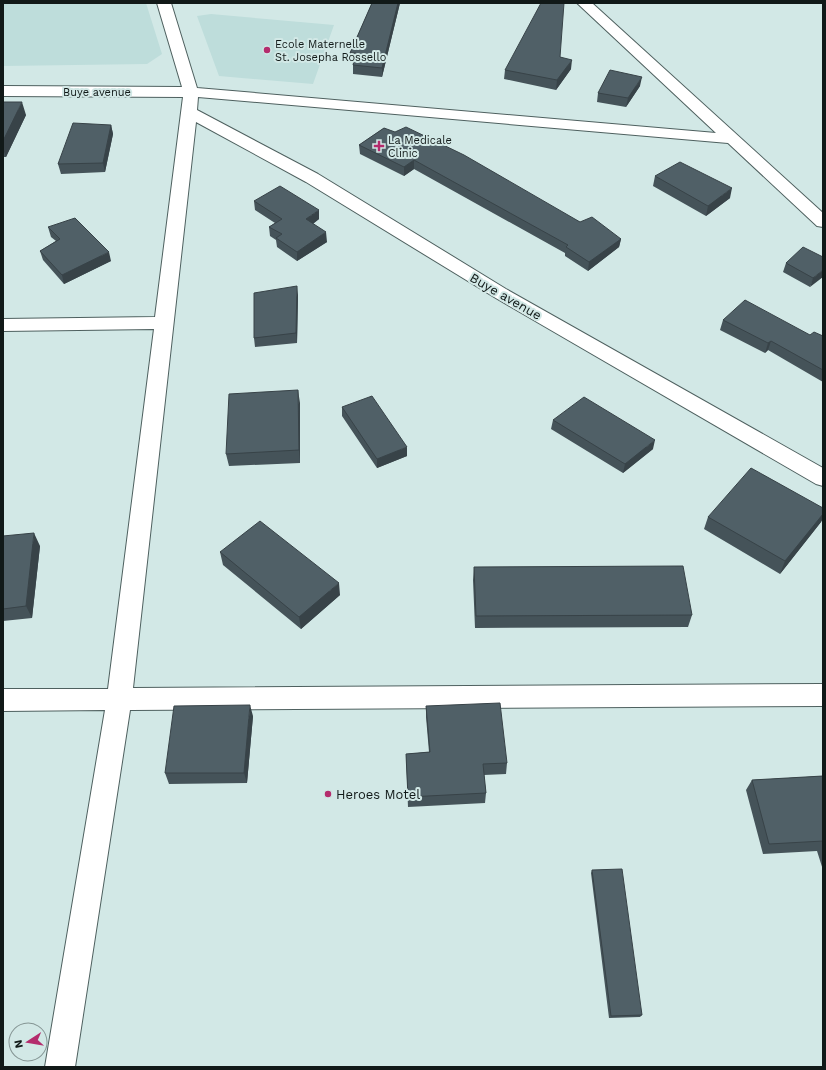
<svg xmlns="http://www.w3.org/2000/svg" width="826" height="1070" font-family="'Work Sans',sans-serif">
<style>
.built{fill:#bedddb}
.lines{fill:none;stroke-linecap:round;stroke-linejoin:round}
.minor-casing{stroke:#4e605f;stroke-width:2}
.minor{fill:#fff;fill-rule:evenodd}
.wall{fill:#455359}
.shaded-wall{fill:#384348}
.building{fill:#506067;stroke:#384348}
.poi-dot{fill:#b42c6d;stroke:#d2e8e6;stroke-width:1.5}
.labels{text-anchor:middle;stroke-width:4;stroke-linejoin:round;paint-order:stroke}
.far-poi-label{font-size:11px;fill:#111918;stroke:#d2e8e6;text-anchor:start}
.far-street-label{font-size:11px;fill:#111918;stroke:#d2e8e6}
.street-label{font-size:13px;fill:#111918;stroke:#d2e8e6}
.poi-label{font-size:13px;fill:#111918;stroke:#d2e8e6;text-anchor:start}
</style>
<rect width="100%" height="100%" fill="#d2e8e6"/>
<path class="built" d="M 3,3 L 146,3 L 162,54 L 147,64 L 3,66 Z
M 211,14 L 266,19 L 334,25 L 313,84 L 219,76 L 197,16 Z"/>
<g class="lines">
<defs>
<path id="minor" d="M 157,3 L 171,3 L 197,88 L 716,133 L 577,3 L 592,3 L 823,213 L 823,227 L 817,226 L 728,143 L 198,97 L 197,110 L 318,174 L 506,289 L 823,468 L 823,486 L 816,484 L 494,297 L 306,182 L 196,122 L 133,688 L 823,684 L 823,706 L 130,710 L 75,1067 L 45,1067 L 105,710 L 3,711 L 3,689 L 108,689 L 154,329 L 3,331 L 3,319 L 155,317 L 183,97 L 3,96 L 3,86 L 182,87 Z"/>
</defs>
<use href="#minor" class="minor-casing"/>
<use href="#minor" class="minor"/>
</g>
<path class="wall" d="M 372,3 L 400,3 L 382,77 L 353,74 L 353,65 L 354,62 L 351,62 L 350,53 Z
M 560,57 L 571,69 L 556,90 L 504,79 L 505,70 Z
M 640,86 L 626,107 L 597,102 L 598,93 Z
M 3,102 L 26,115 L 6,157 L 3,157 Z
M 111,125 L 113,134 L 105,172 L 61,174 L 58,164 Z
M 384,128 L 580,222 L 621,239 L 619,247 L 588,271 L 565,256 L 565,253 L 414,169 L 404,176 L 360,154 L 359,145 Z
M 655,176 L 730,198 L 706,216 L 653,186 Z
M 254,201 L 319,219 L 313,224 L 327,242 L 297,261 L 277,247 L 276,240 L 270,236 L 269,227 L 275,223 L 255,210 Z
M 48,227 L 111,261 L 64,284 L 43,260 L 40,251 L 56,241 L 51,237 Z
M 823,257 L 810,287 L 783,272 L 786,263 Z
M 298,295 L 297,343 L 255,347 L 254,338 Z
M 723,320 L 810,335 L 823,336 L 823,382 L 768,350 L 765,353 L 720,330 Z
M 300,403 L 300,463 L 229,466 L 226,454 Z
M 342,407 L 407,456 L 377,468 L 342,416 Z
M 553,420 L 653,449 L 623,473 L 551,429 Z
M 823,508 L 823,518 L 821,522 L 780,574 L 704,529 L 708,517 Z
M 3,536 L 40,546 L 32,618 L 3,621 Z
M 220,552 L 340,595 L 301,629 L 223,565 Z
M 474,567 L 692,615 L 688,627 L 475,628 L 473,580 Z
M 426,706 L 507,763 L 506,774 L 484,775 L 486,793 L 485,803 L 408,807 L 406,754 L 429,752 L 426,717 Z
M 253,716 L 247,783 L 169,784 L 165,773 Z
M 823,776 L 823,870 L 817,851 L 763,854 L 746,790 L 752,780 Z
M 592,870 L 642,1015 L 640,1017 L 609,1018 L 591,873 Z"/>
<path class="shaded-wall" d="M 398,3 L 400,3 L 382,77 L 382,68 Z
M 572,60 L 571,69 L 556,90 L 557,80 Z
M 642,77 L 640,86 L 626,107 L 628,98 Z
M 22,102 L 26,115 L 6,157 L 3,149 L 3,141 Z
M 111,125 L 113,134 L 105,172 L 103,163 Z
M 414,160 L 414,169 L 404,176 L 404,167 Z
M 732,188 L 730,198 L 706,216 L 708,206 Z
M 319,210 L 319,219 L 307,228 L 306,219 Z
M 326,232 L 327,242 L 297,261 L 297,252 Z
M 621,239 L 619,247 L 588,271 L 589,262 Z
M 109,252 L 111,261 L 64,284 L 62,275 Z
M 823,270 L 823,277 L 810,287 L 813,278 Z
M 297,286 L 298,295 L 297,343 L 296,333 Z
M 771,341 L 768,350 L 765,353 L 768,343 Z
M 298,390 L 300,403 L 300,463 L 299,450 Z
M 655,440 L 653,449 L 623,473 L 625,464 Z
M 407,447 L 407,456 L 377,468 L 377,459 Z
M 823,514 L 823,518 L 821,522 L 780,574 L 785,561 Z
M 34,533 L 40,546 L 32,618 L 26,606 Z
M 339,583 L 340,595 L 301,629 L 299,617 Z
M 250,705 L 253,716 L 247,783 L 244,773 Z"/>
<path class="building" d="M 372,3 L 398,3 L 382,68 L 353,65 L 356,53 L 350,53 Z
M 541,3 L 564,3 L 560,57 L 572,60 L 557,80 L 505,70 Z
M 610,70 L 642,77 L 628,98 L 598,93 Z
M 3,102 L 22,102 L 3,141 Z
M 73,123 L 111,125 L 103,163 L 58,164 Z
M 406,127 L 464,155 L 580,222 L 592,217 L 621,239 L 589,262 L 566,247 L 568,245 L 414,160 L 404,167 L 359,145 L 384,128 L 395,132 Z
M 680,162 L 732,188 L 708,206 L 655,176 Z
M 280,186 L 319,210 L 306,219 L 326,232 L 297,252 L 276,238 L 282,234 L 269,227 L 282,219 L 254,201 Z
M 75,218 L 109,252 L 62,275 L 40,251 L 60,239 L 48,227 Z
M 803,247 L 823,257 L 823,270 L 813,278 L 786,263 Z
M 297,286 L 296,333 L 254,338 L 254,293 Z
M 745,300 L 810,335 L 814,332 L 823,336 L 823,370 L 771,341 L 768,343 L 723,320 Z
M 298,390 L 299,450 L 226,454 L 229,394 Z
M 372,396 L 407,447 L 377,459 L 342,407 Z
M 584,397 L 655,440 L 625,464 L 553,420 Z
M 751,468 L 823,508 L 823,514 L 785,561 L 708,517 Z
M 260,521 L 339,583 L 299,617 L 220,552 Z
M 34,533 L 26,606 L 3,609 L 3,536 Z
M 683,566 L 692,615 L 476,616 L 474,567 Z
M 500,703 L 507,763 L 483,764 L 486,793 L 408,797 L 406,754 L 430,752 L 426,706 Z
M 250,705 L 244,773 L 165,773 L 174,706 Z
M 823,776 L 823,841 L 769,844 L 752,780 Z
M 622,869 L 642,1015 L 611,1016 L 592,870 Z"/>
<g class="poi-dot">
<circle cx="267" cy="50" r="4"/>
<path d="M377 140h4v4h4v4h-4v4h-4v-4h-4v-4h4z"/>
<circle cx="328" cy="794" r="4"/>
</g>
<g class="labels">
<g class="far-poi-label">
<text x="275" y="48">Ecole Maternelle<tspan x="275" dy="13">St. Josepha Rossello</tspan></text>
<text x="388" y="144">La Medicale<tspan x="388" dy="13">Clinic</tspan></text>
</g>
<g class="far-street-label">
<text x="97" y="96">Buye avenue</text>
</g>
<g class="street-label">
<text transform="translate(506 296) rotate(30)" y="5">Buye avenue</text>
</g>
<g class="poi-label">
<text x="336" y="799">Heroes Motel</text>
</g>
</g>
<rect width="826" height="1070" fill="none" stroke="#111918" stroke-width="8"/>
<g transform="translate(28 1042) rotate(258)"><circle r="19" fill="#d2e8e6" stroke="#859594"/>
<path d="M0-3L7 15L0 10L-7 15Z" fill="#b42c6d"/>
<text y="-6" font-size="11" font-weight="bold" text-anchor="middle" fill="#111918">N</text>
</g>
</svg>
